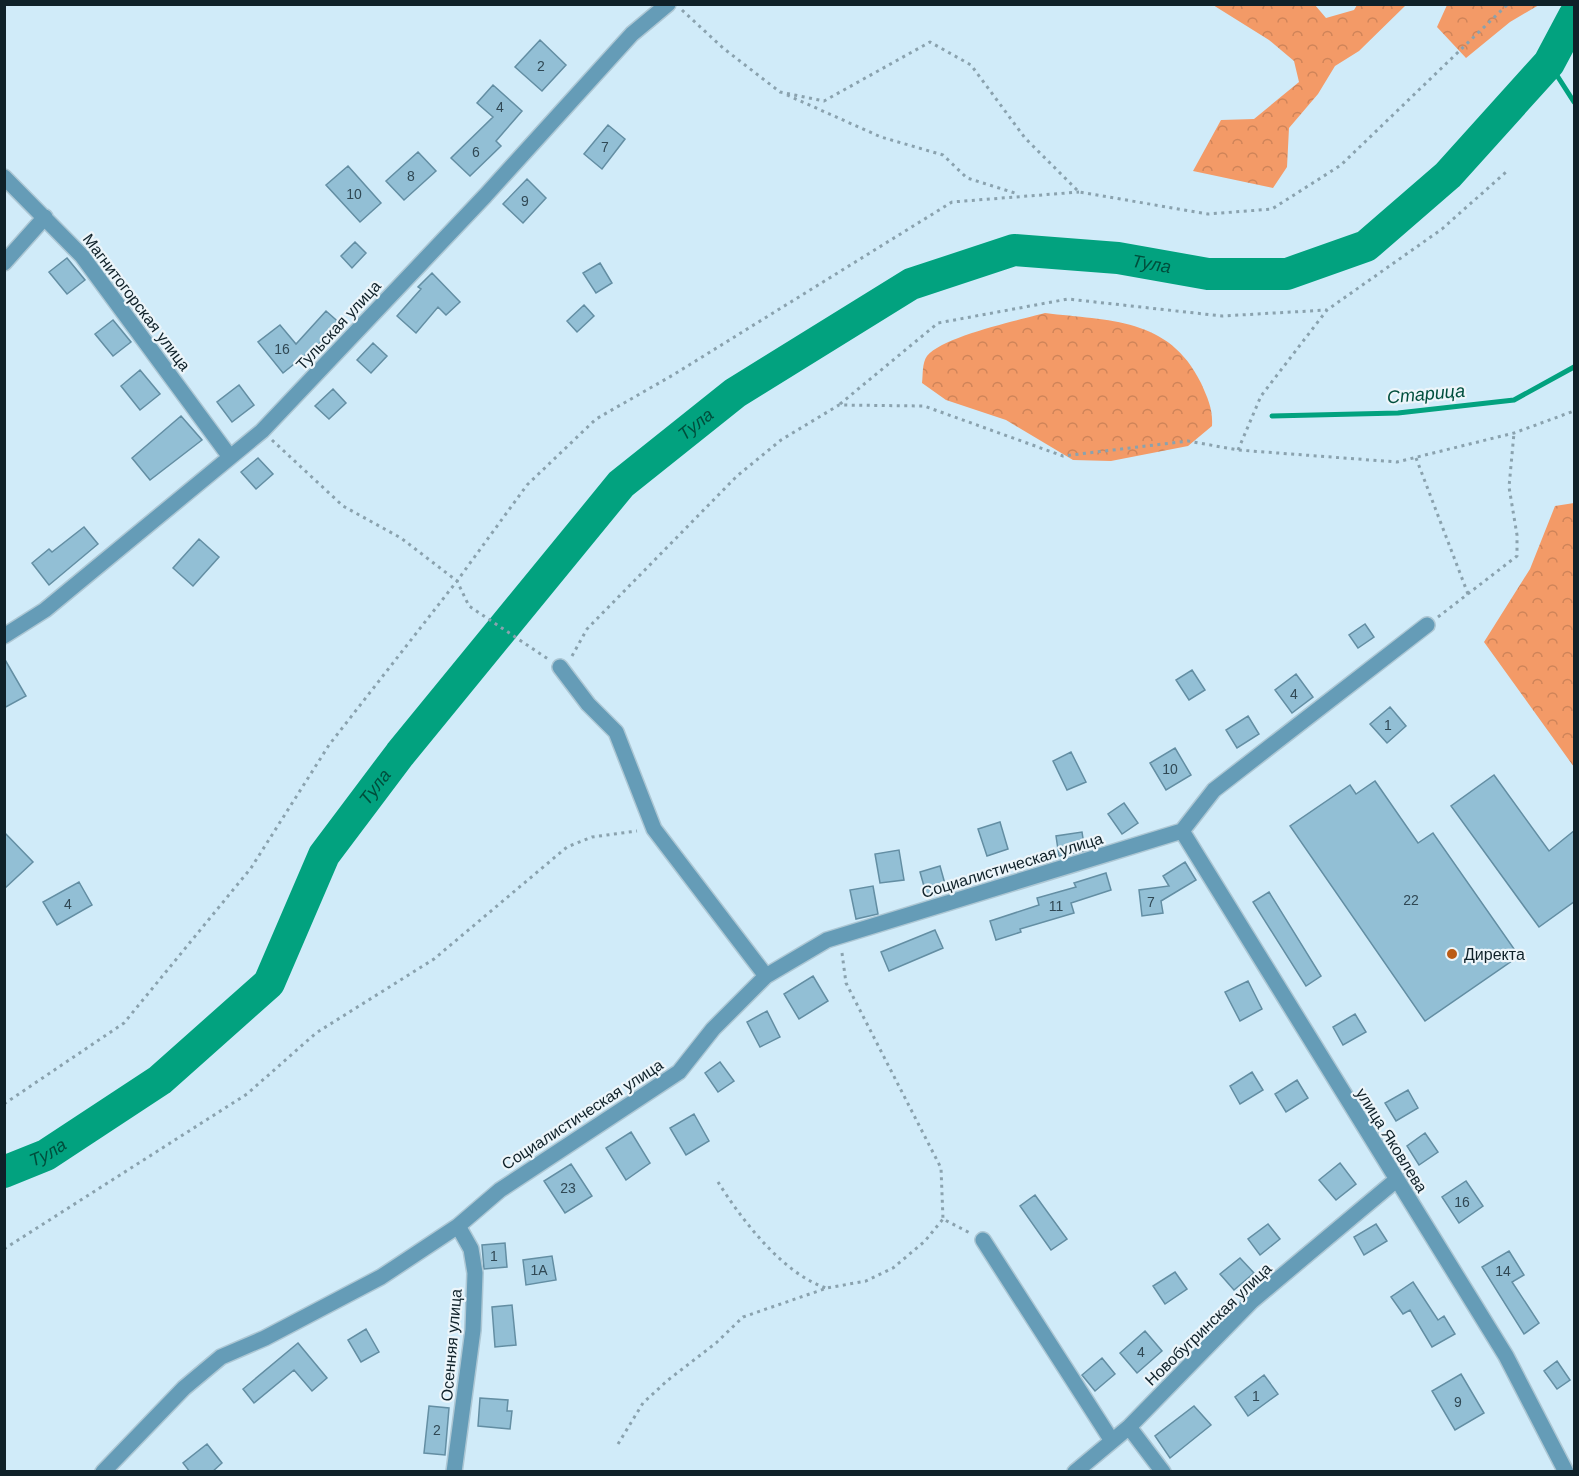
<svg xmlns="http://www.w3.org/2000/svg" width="1579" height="1476" font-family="Helvetica,sans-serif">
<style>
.forest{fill:url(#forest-crowns)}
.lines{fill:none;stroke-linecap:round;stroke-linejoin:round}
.stream{stroke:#02a27f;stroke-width:5}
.river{stroke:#02a27f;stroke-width:32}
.building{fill:#92bfd5;stroke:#638ea3;stroke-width:1.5}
.minor-casing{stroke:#adc7d4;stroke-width:18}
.path{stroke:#8aa2ae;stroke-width:3;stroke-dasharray:3 4.5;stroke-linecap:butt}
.minor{stroke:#659cb7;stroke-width:15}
.poi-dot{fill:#bb5c16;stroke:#ecf5fa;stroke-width:2}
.labels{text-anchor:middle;stroke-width:4.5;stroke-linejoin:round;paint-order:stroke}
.number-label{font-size:14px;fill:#304854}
.street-label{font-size:16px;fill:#0f2129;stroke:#ecf5fa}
.poi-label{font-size:16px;fill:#0f2129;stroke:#ecf5fa;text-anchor:start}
.water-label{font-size:18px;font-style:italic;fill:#004e3c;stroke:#ecf5fa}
</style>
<defs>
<pattern id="forest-crowns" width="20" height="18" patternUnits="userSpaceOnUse" patternTransform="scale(1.5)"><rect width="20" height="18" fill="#f39a67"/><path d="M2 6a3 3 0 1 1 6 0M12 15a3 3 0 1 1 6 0" fill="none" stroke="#cf8459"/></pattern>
</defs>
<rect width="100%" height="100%" fill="#d0ebf9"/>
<path class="forest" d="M 1213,5 L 1315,5 L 1326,18 L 1354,10 L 1357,5 L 1406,5 L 1359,51 L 1335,66 L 1318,94 L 1289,128 L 1287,167 L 1273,188 L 1193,171 L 1221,120 L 1254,119 L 1299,82 L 1294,61 L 1269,40 Z
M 1447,5 L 1447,4 L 1539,5 L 1510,22 L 1466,58 L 1437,27 Z
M 1045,313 C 1109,321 1169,317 1201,383 C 1208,399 1213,409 1212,426 L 1188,446 L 1111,461 L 1073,460 L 1006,420 L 946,400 L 922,383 C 923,374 922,363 927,356 C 943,336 1020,320 1045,313 Z
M 1574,503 L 1574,767 L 1484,642 L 1530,569 L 1555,506 Z"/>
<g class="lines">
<path class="stream" d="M 1549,63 L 1574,102
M 1272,416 L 1398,413 L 1514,400 L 1574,367"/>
<path class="river" id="s1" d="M 4,1172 L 46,1155 L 160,1080 L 269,983 L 324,855 L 400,754 L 621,484 L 735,393 L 911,284 L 1014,250 L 1118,258 L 1208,274 L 1287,274 L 1366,246 L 1448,175 L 1549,63 L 1574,16"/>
</g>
<path class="building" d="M 540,40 L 566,65 L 542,91 L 515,67 Z
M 493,85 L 522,111 L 496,141 L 501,146 L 470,176 L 451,158 L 493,117 L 477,103 Z
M 608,125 L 625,139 L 602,169 L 584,154 Z
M 418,152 L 436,171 L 404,200 L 386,181 Z
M 348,166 L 381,203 L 360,222 L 326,185 Z
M 527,179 L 546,198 L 523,223 L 503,204 Z
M 355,242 L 366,253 L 352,268 L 341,256 Z
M 67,258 L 85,280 L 67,294 L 49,272 Z
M 600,263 L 612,283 L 596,293 L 583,273 Z
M 432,273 L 460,302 L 446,315 L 438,307 L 416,333 L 397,316 L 421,289 L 418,287 Z
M 584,305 L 594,316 L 577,332 L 567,321 Z
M 326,311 L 343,326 L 323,347 L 320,343 L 283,373 L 258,342 L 280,325 L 296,344 Z
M 113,320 L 131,342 L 113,356 L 95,334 Z
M 373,343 L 387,356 L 371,373 L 357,360 Z
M 140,370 L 160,394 L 140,410 L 121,386 Z
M 239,385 L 254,405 L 232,422 L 217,402 Z
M 333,389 L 346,403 L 329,419 L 315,406 Z
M 181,416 L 202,440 L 150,480 L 132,458 Z
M 258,458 L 273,474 L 256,489 L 241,472 Z
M 84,527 L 98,544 L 49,585 L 32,563 L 49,549 L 52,552 Z
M 199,539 L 219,557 L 193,586 L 173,568 Z
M 1365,624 L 1374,637 L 1358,648 L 1349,635 Z
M 4,658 L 26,696 L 4,708 Z
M 1192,670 L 1205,690 L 1189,700 L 1176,680 Z
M 1296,674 L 1313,697 L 1292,713 L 1275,690 Z
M 1390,707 L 1406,726 L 1387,743 L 1370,724 Z
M 1248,716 L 1259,734 L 1237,748 L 1226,730 Z
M 1175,748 L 1191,775 L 1166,790 L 1150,763 Z
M 1071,752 L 1086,782 L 1067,790 L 1053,761 Z
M 1494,775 L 1549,851 L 1575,830 L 1575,901 L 1539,927 L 1451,806 Z
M 1375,781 L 1418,843 L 1433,833 L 1519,956 L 1425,1021 L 1290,826 L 1350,785 L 1356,794 Z
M 1124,803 L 1138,823 L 1122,834 L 1108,814 Z
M 1000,822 L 1008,849 L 987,856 L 978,829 Z
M 4,832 L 33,862 L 4,889 Z
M 1082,832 L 1085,851 L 1059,856 L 1056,836 Z
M 899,850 L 904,880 L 880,883 L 875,854 Z
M 1185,862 L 1196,880 L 1161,901 L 1163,913 L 1142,916 L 1139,890 L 1169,886 L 1163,876 Z
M 940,866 L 947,891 L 927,897 L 920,872 Z
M 1106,873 L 1111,890 L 1071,903 L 1074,913 L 1020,929 L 1021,932 L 996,940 L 990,921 L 1039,905 L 1037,898 L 1076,887 L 1074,883 Z
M 79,882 L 92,905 L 57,925 L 43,902 Z
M 873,886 L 878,914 L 856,919 L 850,890 Z
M 1269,892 L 1321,976 L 1306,986 L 1253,902 Z
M 935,930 L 943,948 L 889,971 L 881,952 Z
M 813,976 L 828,1001 L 799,1019 L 784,994 Z
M 1248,981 L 1262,1009 L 1240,1021 L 1225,992 Z
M 767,1011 L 780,1037 L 760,1047 L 747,1022 Z
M 1355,1014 L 1366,1032 L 1343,1045 L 1333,1027 Z
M 720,1062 L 734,1081 L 718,1092 L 705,1073 Z
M 1252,1072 L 1263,1090 L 1240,1104 L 1230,1086 Z
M 1297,1080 L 1308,1098 L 1286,1112 L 1275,1094 Z
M 1408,1090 L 1418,1108 L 1396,1121 L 1385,1103 Z
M 694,1114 L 709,1141 L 686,1155 L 670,1128 Z
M 631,1132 L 650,1163 L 626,1180 L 606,1148 Z
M 1425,1133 L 1438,1152 L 1419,1165 L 1407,1146 Z
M 1340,1163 L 1356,1184 L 1336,1200 L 1319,1180 Z
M 571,1164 L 592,1196 L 565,1213 L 544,1181 Z
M 1466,1181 L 1483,1206 L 1459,1223 L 1442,1197 Z
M 1035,1195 L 1067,1239 L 1051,1250 L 1020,1206 Z
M 1268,1224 L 1280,1239 L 1260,1255 L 1248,1239 Z
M 1376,1224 L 1387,1241 L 1364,1255 L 1354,1237 Z
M 505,1243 L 507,1267 L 484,1269 L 482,1245 Z
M 1509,1251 L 1524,1275 L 1512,1282 L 1539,1323 L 1524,1334 L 1482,1267 Z
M 552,1256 L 556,1280 L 526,1285 L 523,1260 Z
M 1240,1258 L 1254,1273 L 1234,1290 L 1220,1274 Z
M 1175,1272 L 1187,1289 L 1165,1304 L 1153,1286 Z
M 1413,1282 L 1438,1320 L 1444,1316 L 1455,1334 L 1432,1347 L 1410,1310 L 1403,1314 L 1391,1297 Z
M 512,1305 L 516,1345 L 495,1347 L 492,1307 Z
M 366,1329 L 379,1352 L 361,1362 L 348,1340 Z
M 1145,1331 L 1162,1351 L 1137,1373 L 1120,1353 Z
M 298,1343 L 327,1378 L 312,1391 L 294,1370 L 254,1403 L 243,1389 Z
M 1102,1358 L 1115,1374 L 1095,1391 L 1082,1375 Z
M 1557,1361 L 1570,1380 L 1557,1389 L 1544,1371 Z
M 1461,1374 L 1484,1413 L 1455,1430 L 1432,1391 Z
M 1264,1375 L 1278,1394 L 1248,1416 L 1235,1397 Z
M 480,1398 L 508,1400 L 507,1411 L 512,1411 L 510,1429 L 478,1426 Z
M 429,1406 L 449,1408 L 445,1455 L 424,1453 Z
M 1194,1406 L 1211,1425 L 1170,1458 L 1155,1436 Z
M 207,1444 L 222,1463 L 212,1472 L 190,1472 L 183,1463 Z"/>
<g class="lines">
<defs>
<path id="minor" d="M 4,177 L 82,256 L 230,457
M 4,263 L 45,217
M 4,636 L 45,610 L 262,431 L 485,196 L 632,34 L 668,4
M 560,667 L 588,704 L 616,732 L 654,829 L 766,976
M 1182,831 L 1506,1356 L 1566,1472
M 983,1240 L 1112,1441
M 1129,1427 L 1163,1472
M 103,1472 L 184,1388 L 221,1357 L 265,1338 L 381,1277 L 458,1226 L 500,1190 L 679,1072 L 713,1029 L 766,976 L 827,940 L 1182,831 L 1214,790 L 1427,625
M 454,1472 L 473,1330 L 475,1273 L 471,1249 L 458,1226
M 1075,1472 L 1129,1427 L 1252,1301 L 1395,1181"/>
</defs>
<use href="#minor" class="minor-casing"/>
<path class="path" d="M 682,10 L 723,48 L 780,92 L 824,101 L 930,42 L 971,65 L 1025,138 L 1079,192 L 1208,214 L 1272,209 L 1341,165 L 1508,4
M 787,95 L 881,137 L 943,155 L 967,178 L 1018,194
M 840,404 L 938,323 L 1068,299 L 1222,316 L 1327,310
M 272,440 L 343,506 L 401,538 L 457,581 L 469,606 L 548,659
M 1238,450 L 1261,396 L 1327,310 L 1442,229 L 1506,172
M 1416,458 L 1468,594
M 1438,617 L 1517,556 L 1517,535 L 1509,487 L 1514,433
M 572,656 L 587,629 L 737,476 L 781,440 L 839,405 L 924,406 L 1063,456 L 1188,441 L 1238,450 L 1397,462 L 1514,433 L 1574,411
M 842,953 L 846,983 L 941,1168 L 943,1219 L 970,1233
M 4,1104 L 124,1023 L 251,868 L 329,745 L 457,581 L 527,485 L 596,419 L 673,375 L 952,202 L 1079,192
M 718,1182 C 742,1220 782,1273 826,1288
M 4,1249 L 247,1094 L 316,1033 L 434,959 L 567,847 L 592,837 L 637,831
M 618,1444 L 643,1403 L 668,1380 L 716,1343 L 743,1317 L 827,1288 L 866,1281 L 893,1268 L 925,1241 L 943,1219"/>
<use href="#minor" class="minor"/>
</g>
<circle class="poi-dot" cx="1452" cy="954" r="6"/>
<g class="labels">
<g class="number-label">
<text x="541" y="71">2</text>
<text x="500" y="112">4</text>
<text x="605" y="152">7</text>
<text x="476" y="157">6</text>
<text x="411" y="181">8</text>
<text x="354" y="199">10</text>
<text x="525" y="206">9</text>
<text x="282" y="354">16</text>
<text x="1294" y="699">4</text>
<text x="1388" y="730">1</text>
<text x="1170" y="774">10</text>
<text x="1411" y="905">22</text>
<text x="1151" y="907">7</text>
<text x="68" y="909">4</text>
<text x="1056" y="911">11</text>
<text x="568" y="1193">23</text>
<text x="1462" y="1207">16</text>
<text x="494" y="1261">1</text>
<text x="539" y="1275">1А</text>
<text x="1503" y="1276">14</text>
<text x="1141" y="1357">4</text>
<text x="1256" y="1401">1</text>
<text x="1458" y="1407">9</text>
<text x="437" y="1435">2</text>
</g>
<g class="street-label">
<text transform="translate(137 302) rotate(53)" y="6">Магнитогорская улица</text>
<text transform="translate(338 325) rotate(-47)" y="6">Тульская улица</text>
<text transform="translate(1012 865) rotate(-17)" y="6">Социалистическая улица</text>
<text transform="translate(582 1114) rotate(-33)" y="6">Социалистическая улица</text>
<text transform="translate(1392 1140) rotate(58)" y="6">улица Яковлева</text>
<text transform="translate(1208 1324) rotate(-44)" y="6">Новобугринская улица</text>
<text transform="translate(451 1345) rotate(-85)" y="6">Осенняя улица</text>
</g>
<g class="poi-label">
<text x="1464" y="960">Директа</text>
</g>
<g class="water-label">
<text dy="6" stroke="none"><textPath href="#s1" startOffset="1542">Тула</textPath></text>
<text transform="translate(1426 394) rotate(-5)" y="6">Старица</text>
<text dy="6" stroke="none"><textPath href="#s1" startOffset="1038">Тула</textPath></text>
<text dy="6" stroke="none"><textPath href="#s1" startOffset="552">Тула</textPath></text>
<text dy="6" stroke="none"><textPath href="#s1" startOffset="48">Тула</textPath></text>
</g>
</g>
<rect width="1579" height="1476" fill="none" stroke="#0f2129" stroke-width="12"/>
</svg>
